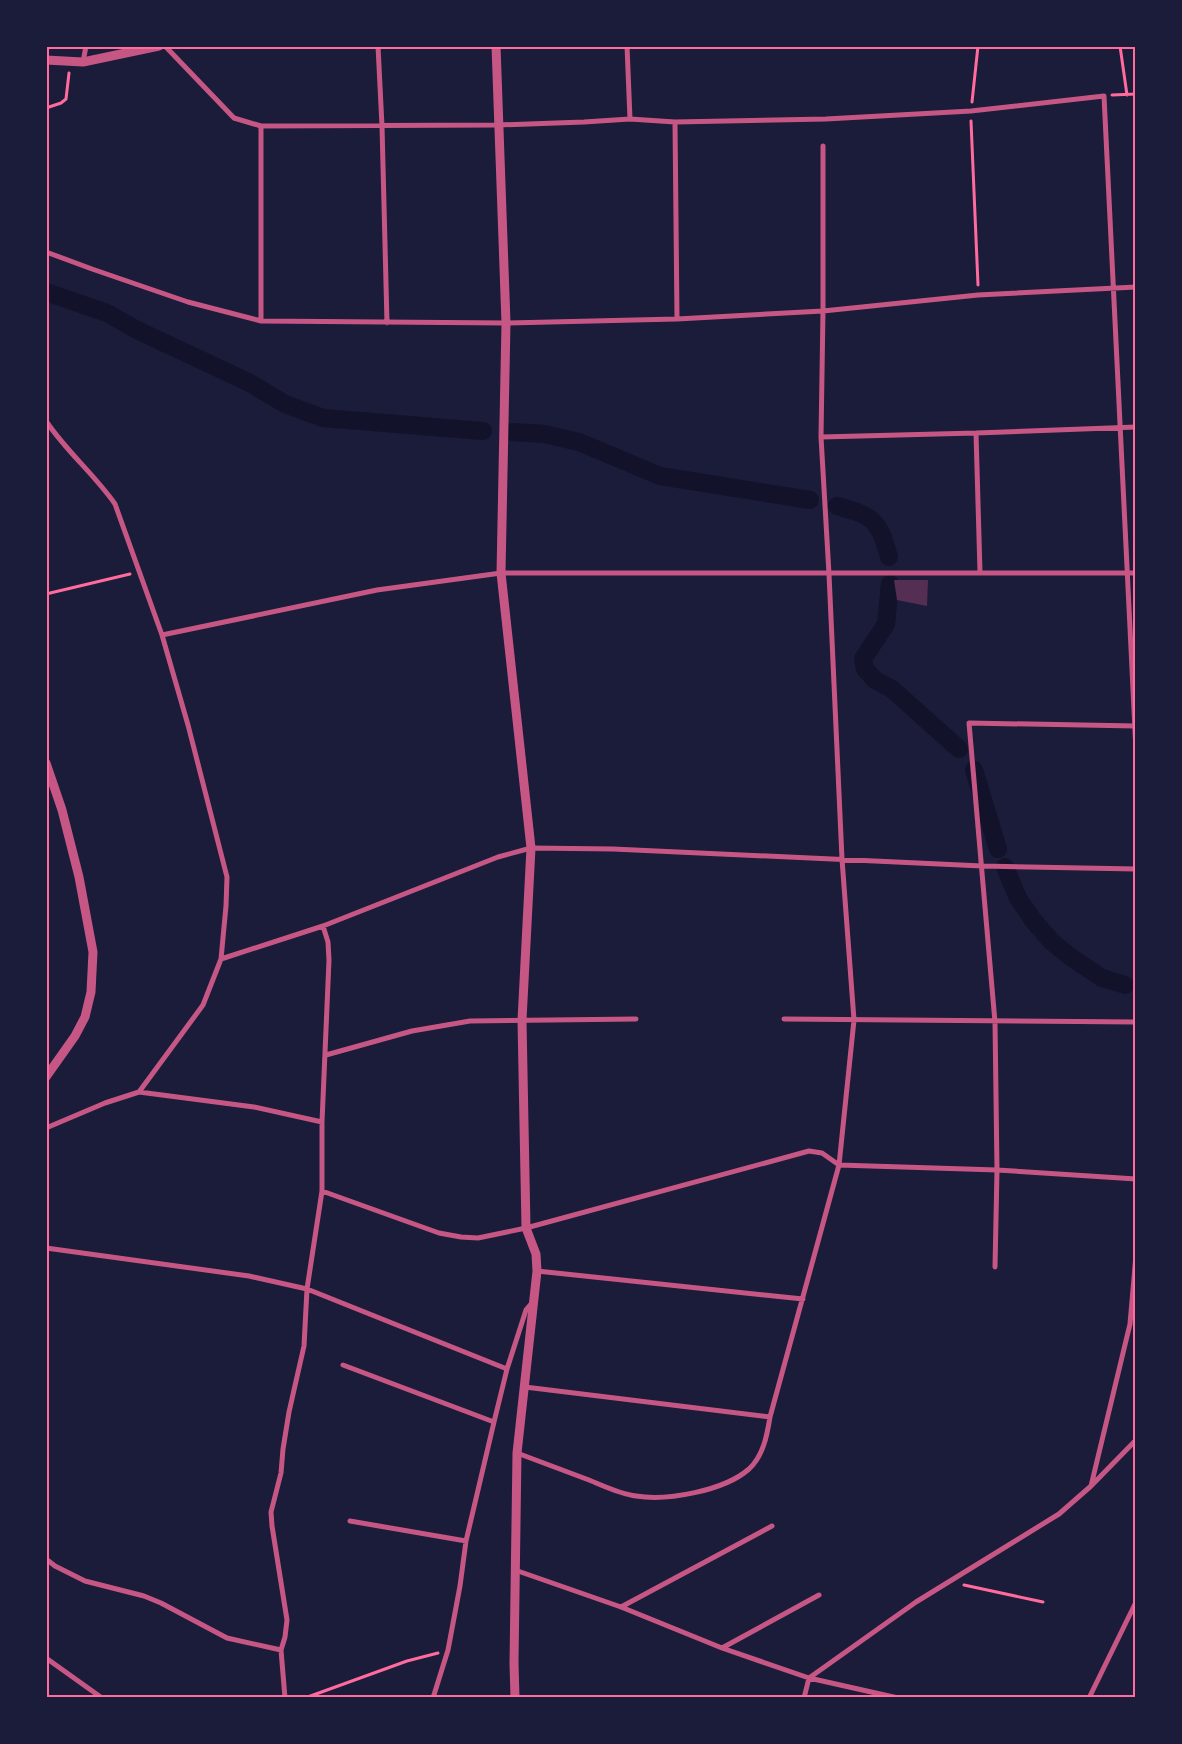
<svg xmlns="http://www.w3.org/2000/svg" width="1182" height="1744" font-family="'Roboto Serif',serif">
<style>
.lines{fill:none;stroke-linecap:round;stroke-linejoin:round}
.canal{stroke:#12122b;stroke-width:18}
.building{fill:#542f53}
.path{stroke:#ff6b9d;stroke-width:3}
.minor{stroke:#c65784;stroke-width:5}
.tertiary{stroke:#c65784;stroke-width:9}
.neatline{fill:none;stroke:#ff6b9d;stroke-width:2}
</style>
<rect width="100%" height="100%" fill="#1b1b3a"/>
<g class="lines">
<path class="canal" d="M 46,292 L 107,313 L 137,330 L 250,383 L 285,404 L 323,418 L 483,431
M 513,432 L 544,434 L 579,442 L 660,476 L 810,500
M 837,506 C 874,516 879,520 889,557
M 890,584 L 886,624 L 863,659 L 865,669 L 875,680 L 892,689 L 959,749
M 974,770 L 998,849
M 1005,867 L 1018,898 L 1033,920 L 1052,942 L 1072,958 L 1102,978 L 1125,985"/>
</g>
<path class="building" d="M 894,580 L 928,580 L 927,606 L 897,600 Z"/>
<g class="lines">
<path class="path" d="M 1120,46 L 1127,95
M 1112,95 L 1136,94
M 972,102 L 978,46
M 46,108 L 61,103 L 66,99 L 69,73
M 971,121 L 978,285
M 46,594 L 130,574
M 964,1585 L 1043,1602
M 305,1698 L 407,1661 L 438,1653"/>
<path class="minor" d="M 165,46 L 234,118 L 261,126 L 498,125 L 584,122 L 630,119 L 675,122 L 826,119 L 971,111 L 1104,96 L 1136,751
M 378,46 L 382,126 L 387,323
M 627,46 L 630,119
M 83,62 L 86,46
M 675,122 L 677,319
M 46,252 L 92,269 L 188,302 L 261,321 L 506,323 L 677,319 L 823,311 L 978,295 L 1136,287
M 261,321 L 261,126
M 46,421 C 66,451 94,474 115,504 L 162,635 L 188,725 L 227,877 L 226,906 L 221,959 L 203,1005 L 139,1092
M 976,433 L 980,572
M 821,437 L 976,433 L 1136,427
M 162,635 L 377,590 L 501,573 L 1136,573
M 221,959 L 323,926 L 498,857 L 531,848 L 613,849 L 982,866 L 1136,869
M 784,1019 L 1136,1022
M 326,1055 L 412,1031 L 470,1021 L 636,1019
M 46,1128 L 105,1103 L 139,1092 L 254,1107 L 322,1122
M 322,1191 L 439,1233 L 461,1237 L 478,1238 L 526,1228 L 809,1151 L 822,1153 L 839,1165 L 997,1170 L 1136,1179
M 46,1248 L 249,1276 L 307,1289 L 507,1369
M 995,1267 L 997,1170 L 995,1022 L 969,723 L 1136,726
M 537,1271 L 803,1299
M 343,1365 L 494,1422
M 525,1387 L 770,1417
M 517,1453 C 541,1462 565,1471 589,1480 C 604,1486 620,1494 636,1496 C 667,1501 724,1491 749,1469 C 763,1456 767,1436 770,1417 L 839,1165 L 854,1020 L 842,859 L 829,574 L 821,437 L 823,311 L 823,146
M 1091,1486 L 1130,1324 L 1136,1255
M 350,1521 L 466,1541
M 46,1559 L 55,1566 L 85,1581 L 144,1596 L 161,1603 L 227,1638 L 281,1650
M 515,1570 L 621,1607 L 722,1648 L 809,1678 L 898,1698
M 621,1607 L 772,1526
M 722,1648 L 819,1595
M 46,1658 L 102,1698
M 285,1698 L 281,1650 L 285,1637 L 287,1620 L 272,1526 L 271,1512 L 281,1473 L 283,1449 L 289,1412 L 304,1346 L 307,1289 L 322,1191 L 322,1122 L 329,960 L 328,942 L 323,926
M 433,1698 L 448,1650 L 460,1586 L 466,1541 L 494,1422 L 507,1369 L 526,1310 L 532,1303
M 804,1698 L 809,1678 L 916,1602 L 1059,1514 L 1091,1486 L 1136,1440
M 1089,1698 L 1136,1602"/>
<path class="tertiary" d="M 496,46 L 506,323 L 501,573 L 531,848 L 522,1020 L 526,1228 L 536,1254 L 537,1271 L 517,1453 L 514,1663 L 515,1698
M 46,60 L 83,62 L 159,46
M 46,763 L 62,810 L 79,877 L 93,952 L 91,992 L 85,1017 L 75,1036 L 46,1077"/>
</g>
<rect width="1182" height="1744" fill="none" stroke="#1b1b3a" stroke-width="95"/>
<rect x="48" y="48" width="1086" height="1648" class="neatline"/>
</svg>
